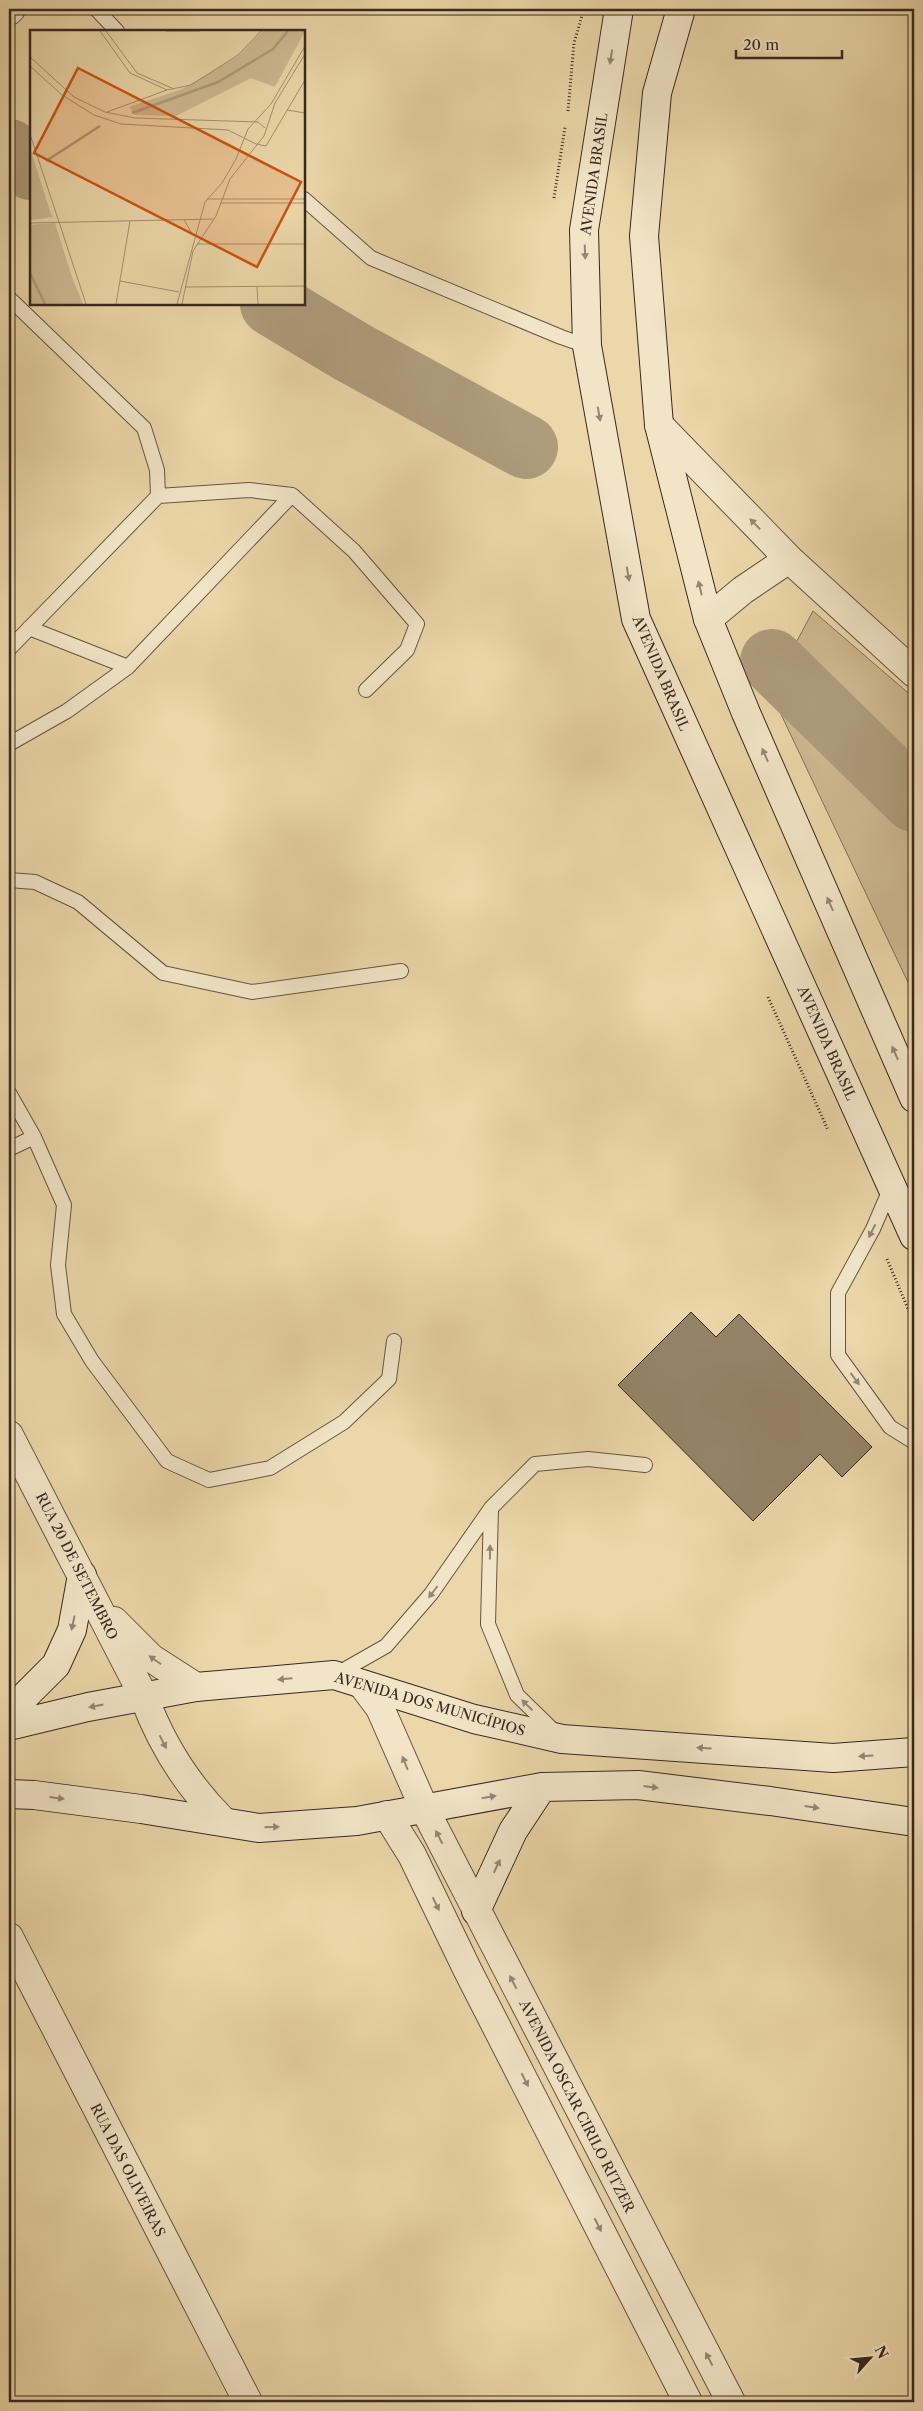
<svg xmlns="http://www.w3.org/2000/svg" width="923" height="2411" font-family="'Libre Caslon Text',serif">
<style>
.green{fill:#cdb992;stroke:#82705a}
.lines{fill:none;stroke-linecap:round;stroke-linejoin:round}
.river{stroke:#ae9c7b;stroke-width:64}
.building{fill:#958368;stroke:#382822}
.service-casing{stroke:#655444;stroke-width:16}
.minor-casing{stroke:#655444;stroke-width:30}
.secondary-casing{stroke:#382822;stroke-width:30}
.path{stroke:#382822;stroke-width:3;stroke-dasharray:1 2.5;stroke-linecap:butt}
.service{stroke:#f2e5c7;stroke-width:14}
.minor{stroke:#f2e5c7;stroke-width:28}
.secondary{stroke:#f2e5c7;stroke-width:28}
.oneway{fill:#958674}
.labels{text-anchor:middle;stroke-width:5;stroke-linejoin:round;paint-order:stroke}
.street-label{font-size:14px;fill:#382822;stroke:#f2e5c7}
.inset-river{fill:none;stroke:#ae9c7b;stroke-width:2.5}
.inset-road{fill:none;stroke:#a39173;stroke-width:1}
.view{fill:#ce520f;fill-opacity:0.15;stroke:#ce520f;stroke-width:2.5}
.inset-edge{fill:none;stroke:#382822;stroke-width:2.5}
</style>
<rect width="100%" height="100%" fill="#ebd7a9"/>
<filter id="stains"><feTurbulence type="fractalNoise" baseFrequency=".004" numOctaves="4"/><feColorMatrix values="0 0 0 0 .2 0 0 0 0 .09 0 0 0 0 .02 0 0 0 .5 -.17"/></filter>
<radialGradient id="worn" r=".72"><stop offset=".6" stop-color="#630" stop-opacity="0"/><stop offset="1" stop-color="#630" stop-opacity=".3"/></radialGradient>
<path class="green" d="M 813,611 L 914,698 L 914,995 L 770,691 Z"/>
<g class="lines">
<path class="river" d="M 9,151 L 31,168
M 272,304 L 352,352 L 526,447
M 772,661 L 914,800"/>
</g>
<path class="building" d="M 691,1312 L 716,1337 L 739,1314 L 872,1447 L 842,1477 L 820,1454 L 753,1521 L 618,1385 Z"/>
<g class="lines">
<defs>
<path id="service" d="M 96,9 L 117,31
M 304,199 L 371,258 L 561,337 L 587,346
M 9,298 L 144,428 L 157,470 L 158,496 L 9,649
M 158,496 L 249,490 L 292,495 L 354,551 L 417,624 L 407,650 L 366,690
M 29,628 L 128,667
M 9,744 L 67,711 L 128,667 L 292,495
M 9,880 L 35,882 L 78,902 L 163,973 L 252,992 L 401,971
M 9,1093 L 34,1137 L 64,1205 L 58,1265 L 64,1314 L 92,1361 L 167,1461 L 209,1480 L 270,1468 L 344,1422 L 389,1379 L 394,1341
M 9,1149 L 34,1137
M 891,1187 L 873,1229 L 838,1293 L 838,1355 L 890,1427 L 914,1442
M 491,1509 L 488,1624 L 517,1695 L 556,1733
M 335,1675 L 386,1646 L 431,1594 L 491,1508 L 535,1464 L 588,1459 L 645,1465"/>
<path id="minor" d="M 9,11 L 11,9
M 659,425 L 789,559 L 914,673
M 708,619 L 743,590 L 789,559
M 9,1435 L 144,1697 C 162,1746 187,1785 223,1821
M 114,1621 L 151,1658 L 196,1687
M 362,1684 L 380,1708 L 424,1808 L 731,2402
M 387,1815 L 412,1855 L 468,1971 L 688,2402
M 9,1937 L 248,2402"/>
<path id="secondary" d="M 619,9 L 584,230 L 587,346 L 636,619 L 914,1236
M 681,9 L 657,93 L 644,236 L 659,425 L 708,619 L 746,713 L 914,1098
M 9,1712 L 56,1665 L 72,1630 L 82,1575
M 9,1726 L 88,1707 L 196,1687 L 334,1675 L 474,1719 L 562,1739 L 833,1758 L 914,1752
M 9,1794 L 34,1795 L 141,1809 L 259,1828 L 357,1821 L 542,1787 L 638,1785 L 770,1801 L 914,1822
M 476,1911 L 513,1831 L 542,1787"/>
</defs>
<use href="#service" class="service-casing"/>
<use href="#minor" class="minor-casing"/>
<use href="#secondary" class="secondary-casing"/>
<path class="path" d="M 568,111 L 574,43 L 584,9
M 554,198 L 565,127
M 768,997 L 828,1130
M 887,1259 L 914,1323"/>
<use href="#service" class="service"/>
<use href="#minor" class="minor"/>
<use href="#secondary" class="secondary"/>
</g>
<defs><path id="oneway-solid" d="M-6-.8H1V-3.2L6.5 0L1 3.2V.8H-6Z" transform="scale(1.25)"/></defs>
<g class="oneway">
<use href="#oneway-solid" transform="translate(611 57) rotate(99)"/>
<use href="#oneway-solid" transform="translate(585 252) rotate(88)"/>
<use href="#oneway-solid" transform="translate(599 414) rotate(80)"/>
<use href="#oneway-solid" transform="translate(755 524) rotate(-134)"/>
<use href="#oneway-solid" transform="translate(628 574) rotate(80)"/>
<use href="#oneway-solid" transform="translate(700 588) rotate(-104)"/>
<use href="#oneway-solid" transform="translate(765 755) rotate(-114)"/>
<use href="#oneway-solid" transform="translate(830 904) rotate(-114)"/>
<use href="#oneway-solid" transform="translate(895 1053) rotate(-114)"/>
<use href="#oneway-solid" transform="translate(872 1231) rotate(117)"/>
<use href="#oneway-solid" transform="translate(855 1379) rotate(54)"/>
<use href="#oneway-solid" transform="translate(490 1552) rotate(-89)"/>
<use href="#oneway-solid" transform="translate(433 1592) rotate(127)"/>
<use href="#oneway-solid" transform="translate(73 1623) rotate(102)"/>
<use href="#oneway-solid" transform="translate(155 1660) rotate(-145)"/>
<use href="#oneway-solid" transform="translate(285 1679) rotate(175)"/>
<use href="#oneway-solid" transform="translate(527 1705) rotate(-136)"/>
<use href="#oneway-solid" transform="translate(96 1706) rotate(169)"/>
<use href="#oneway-solid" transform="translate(163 1742) rotate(63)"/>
<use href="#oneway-solid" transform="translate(704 1748) rotate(-176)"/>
<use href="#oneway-solid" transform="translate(866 1756) rotate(176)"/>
<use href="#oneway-solid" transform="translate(405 1763) rotate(-112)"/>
<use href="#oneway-solid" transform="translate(651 1787) rotate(7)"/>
<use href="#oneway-solid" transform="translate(489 1797) rotate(-10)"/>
<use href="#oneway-solid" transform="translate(57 1798) rotate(7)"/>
<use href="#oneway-solid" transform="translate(812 1807) rotate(8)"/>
<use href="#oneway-solid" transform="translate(272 1827) rotate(-2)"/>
<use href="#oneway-solid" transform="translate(439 1837) rotate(-117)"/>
<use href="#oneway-solid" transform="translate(497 1866) rotate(-65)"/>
<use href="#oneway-solid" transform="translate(436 1904) rotate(64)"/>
<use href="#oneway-solid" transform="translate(513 1982) rotate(-117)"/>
<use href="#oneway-solid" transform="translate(525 2080) rotate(63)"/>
<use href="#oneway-solid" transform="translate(598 2225) rotate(63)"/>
<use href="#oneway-solid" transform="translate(709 2359) rotate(-118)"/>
</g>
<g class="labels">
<g class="street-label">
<text transform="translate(594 174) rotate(-82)" y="5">AVENIDA BRASIL</text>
<text transform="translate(661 673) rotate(67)" y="5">AVENIDA BRASIL</text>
<text transform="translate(827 1043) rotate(66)" y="5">AVENIDA BRASIL</text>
<text transform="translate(77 1566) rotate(63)" y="5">RUA 20 DE SETEMBRO</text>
<text transform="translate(430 1704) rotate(16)" y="5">AVENIDA DOS MUNICÍPIOS</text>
<text transform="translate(577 2106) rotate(63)" y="5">AVENIDA OSCAR CIRILO RITZER</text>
<text transform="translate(128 2170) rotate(63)" y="5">RUA DAS OLIVEIRAS</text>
</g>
</g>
<g transform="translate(30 30)">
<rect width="275" height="275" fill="#ebd7a9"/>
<path d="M 232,1 L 275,1 L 245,57 L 221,48 L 146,86 L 105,85 L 99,77 L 152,59 L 208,26 ZM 0,118 L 20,181 L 23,187 L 0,190 ZM 25,193 L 42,247 L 53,274 L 0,274 L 0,195 Z" fill="#cdb992"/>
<path class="inset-river" d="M 102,83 L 188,52 L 243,19 L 258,1M 16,131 L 70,96M 0,243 L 15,274"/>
<path class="inset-road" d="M 70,1 L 100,43 L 137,60M 76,1 L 107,43 L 144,59M 136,1 L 170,1M 0,27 L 44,67 L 75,82 L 105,88 L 228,92 L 235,98M 0,36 L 32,65 L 64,85 L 91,94 L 198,100 L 226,114M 257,80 L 275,83M 77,82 L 137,60 L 161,55 L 208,25 L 231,1M 0,104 L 56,274M 226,114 L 236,116 L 275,50M 177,169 L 275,169M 191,173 L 275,173M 154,190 L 163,205M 0,193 L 183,189M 167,214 L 275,214M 90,251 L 149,262M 155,257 L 275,256M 227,257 L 228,274M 86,274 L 100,191M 147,274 L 175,172 L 192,153 L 206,129 L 218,99 L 241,74 L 275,16M 152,274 L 163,221 L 186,186 L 200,149 L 234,106 L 245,73 L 275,24"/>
<path class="view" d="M 48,38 L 271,152 L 227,237 L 4,123 Z"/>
<rect width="275" height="275" class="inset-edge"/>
</g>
<rect width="923" height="2411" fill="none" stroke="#ebd7a9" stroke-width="30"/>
<rect x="10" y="10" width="903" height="2391" fill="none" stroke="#382822" stroke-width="2.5"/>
<rect x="15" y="15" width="893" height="2381" fill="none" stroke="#382822"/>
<g transform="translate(870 2358) rotate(63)" stroke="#f2e5c7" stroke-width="4" paint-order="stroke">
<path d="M0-4L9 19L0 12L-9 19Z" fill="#382822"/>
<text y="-8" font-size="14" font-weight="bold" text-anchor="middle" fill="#382822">N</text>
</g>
<path d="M736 50v8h106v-8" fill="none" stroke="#382822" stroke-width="2.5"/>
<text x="743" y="50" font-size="15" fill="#382822" stroke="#f2e5c7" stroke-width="4" paint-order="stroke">20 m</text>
<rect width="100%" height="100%" filter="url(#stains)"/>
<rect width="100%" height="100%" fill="url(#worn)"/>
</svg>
